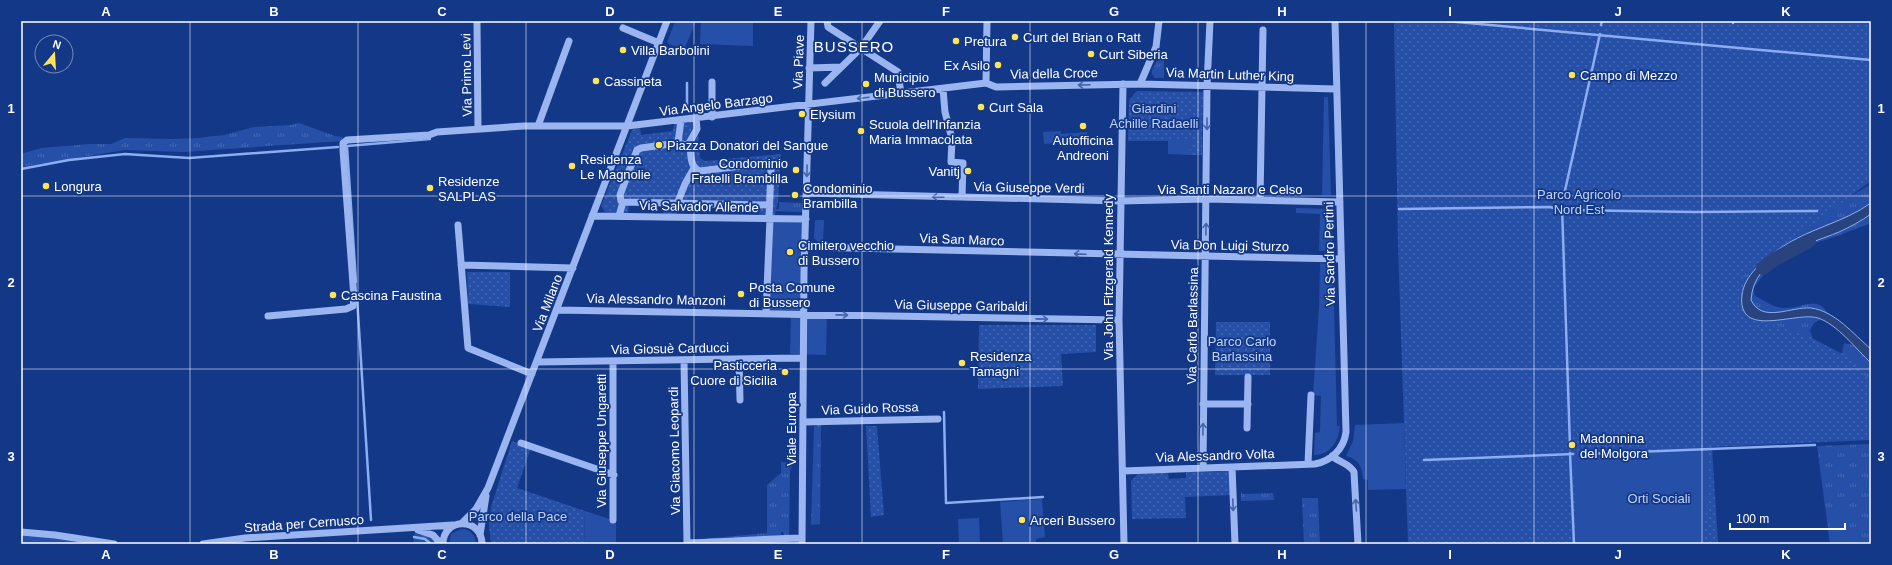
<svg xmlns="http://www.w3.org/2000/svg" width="1892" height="565" font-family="Arial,sans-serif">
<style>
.grass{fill:url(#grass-tufts)}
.park{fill:url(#park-dots)}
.garden{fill:#264fa7}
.water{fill:#28437e;stroke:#8baef2}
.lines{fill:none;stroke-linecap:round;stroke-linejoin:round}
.stream{stroke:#8baef2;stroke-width:2.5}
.river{stroke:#28437e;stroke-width:14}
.minor{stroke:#9ab5ef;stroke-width:7}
.oneway{stroke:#4364ac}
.grid{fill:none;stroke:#fff;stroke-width:1;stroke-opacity:0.55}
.poi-dot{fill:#ffe458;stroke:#143888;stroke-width:1.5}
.labels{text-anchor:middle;stroke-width:3.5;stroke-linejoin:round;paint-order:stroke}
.poi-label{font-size:13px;fill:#fff;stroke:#143888;text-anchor:start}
.street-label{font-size:13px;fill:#fff;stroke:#143888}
.park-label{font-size:13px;fill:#c0d3fb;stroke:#143888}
.quarter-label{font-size:15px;letter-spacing:1px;fill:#fff;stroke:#143888}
.neatline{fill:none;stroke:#fff;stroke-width:1.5}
.grid-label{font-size:13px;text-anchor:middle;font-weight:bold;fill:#fff}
</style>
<defs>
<pattern id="grass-tufts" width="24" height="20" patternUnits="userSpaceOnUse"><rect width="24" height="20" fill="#264fa7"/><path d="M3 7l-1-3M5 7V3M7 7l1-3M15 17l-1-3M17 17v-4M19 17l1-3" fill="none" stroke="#4769b4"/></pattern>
<pattern id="park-dots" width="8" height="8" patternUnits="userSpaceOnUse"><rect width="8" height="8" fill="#264fa7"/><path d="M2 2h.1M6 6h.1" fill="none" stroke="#4769b4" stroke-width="1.8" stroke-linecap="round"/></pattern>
</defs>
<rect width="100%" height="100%" fill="#143888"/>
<path class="grass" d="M 1164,52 L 1164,78 L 1155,78 L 1152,74 L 1152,70 L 1157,61 Z
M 299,123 L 335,136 L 342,137 L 342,141 L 183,152 L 125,150 L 21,167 L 21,154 L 41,148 L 90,144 L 111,144 L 125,138 L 172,139 L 198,138 L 224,135 L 254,127 L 291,125 Z
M 1871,184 L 1871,223 L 1837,236 L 1812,244 L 1765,273 L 1753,288 L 1755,296 C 1764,300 1773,308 1784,308 C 1802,309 1817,294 1829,315 L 1814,323 L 1810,330 L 1815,345 L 1753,324 L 1605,204 L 1843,201 Z
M 779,202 L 802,203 L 802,212 L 774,211 L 770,209 L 779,209 Z
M 1844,343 L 1853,345 L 1871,362 L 1871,383 L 1841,357 Z
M 817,425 L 821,425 L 820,524 L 811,525 L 814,427 Z
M 1871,444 L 1871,544 L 1830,544 L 1817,446 Z
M 781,462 L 793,463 L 790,471 L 789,535 L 784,535 L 783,532 L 781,532 L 781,535 L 775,535 L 775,538 L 691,540 L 767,533 L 767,485 L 781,473 Z
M 1241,492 L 1243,494 L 1273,493 L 1274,500 L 1241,501 Z
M 1302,498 L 1318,498 L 1320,544 L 1304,544 Z
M 21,532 L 74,540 L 76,544 L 21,544 Z
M 415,532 L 434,538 L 437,544 L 413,544 Z"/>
<path class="park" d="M 1394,21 L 1871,21 L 1871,181 L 1742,276 L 1748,317 L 1810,337 L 1848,357 L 1871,383 L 1871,440 L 1712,447 L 1718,544 L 1408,544 L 1398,245 Z
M 1137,91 L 1203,92 L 1202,155 L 1190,155 L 1190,141 L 1128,141 L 1129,100 Z
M 697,120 L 700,158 L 705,161 L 781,154 L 778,201 L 774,218 L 759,218 L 759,209 L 677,207 L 677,217 L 663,217 L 663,206 L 629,205 L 628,216 L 605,212 L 601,206 L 632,130 L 640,127 L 641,135 L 673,131 L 674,123 Z
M 467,272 L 510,272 L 510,307 L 468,304 Z
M 1216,322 L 1270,322 L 1270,375 L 1215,375 Z
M 979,325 L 1096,325 L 1096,352 L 1061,354 L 1063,386 L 978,389 Z
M 866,426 L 877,426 L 884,515 L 871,517 Z
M 512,441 L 531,448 L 517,488 L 585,511 L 584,544 L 491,544 L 489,526 L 491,507 Z
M 1230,471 L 1231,495 L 1185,497 L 1186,518 L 1132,519 L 1131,481 L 1139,473 L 1168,473 L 1169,479 L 1186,478 L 1186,472 Z"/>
<path class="garden" d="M 675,21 L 696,21 L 684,50 L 667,43 Z
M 701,21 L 753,21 L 753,46 L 700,44 Z
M 1324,97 L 1328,97 L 1331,195 L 1322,195 Z
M 1061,131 L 1061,134 L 1087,132 L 1087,141 L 1044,144 L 1043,132 Z
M 1168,141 L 1191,141 L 1190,155 L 1168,154 Z
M 1296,208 L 1331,209 L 1332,251 L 1319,251 L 1320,214 L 1296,213 Z
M 771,220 L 805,220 L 804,315 L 827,316 L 826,355 L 790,354 L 791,314 L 766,312 Z
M 815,220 L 824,220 L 823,243 L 818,242 L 814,238 Z
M 1320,263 L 1333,265 L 1337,426 L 1340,426 C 1339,440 1330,456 1314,455 L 1315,433 L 1320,432 L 1321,396 L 1313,395 L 1319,307 Z
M 1404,423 L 1406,489 L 1368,490 L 1368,480 L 1363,479 C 1362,466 1359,460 1346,456 L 1353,441 L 1355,425 Z
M 1709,451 L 1705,528 L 1699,544 L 1577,544 L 1573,456 Z
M 1042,499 L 1045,537 L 1036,539 L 1036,544 L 1003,544 L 1000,502 Z
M 585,511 L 616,521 L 616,544 L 584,544 Z
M 1848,511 L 1849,539 L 1856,538 L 1857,544 L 1832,544 L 1828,513 Z
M 979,518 L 980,544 L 959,544 L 958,519 Z
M 461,529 C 470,529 476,535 476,544 L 449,544 L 451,534 Z"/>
<path class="water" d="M 1871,203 L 1871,214 C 1861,221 1850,227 1839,232 C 1806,246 1754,255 1751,300 C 1762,324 1792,306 1811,308 C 1835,311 1853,334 1871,349 L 1871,363 C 1857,350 1837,324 1818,318 C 1796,311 1737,340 1742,295 C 1744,276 1764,259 1779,249 C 1807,229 1843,223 1871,203 Z"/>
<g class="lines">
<path class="stream" d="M 1446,21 L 1871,60
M 1733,23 L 1733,21
M 1601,25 L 1602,21
M 687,109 L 687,83
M 21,169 L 69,160 L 125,154 L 189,158 L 338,147
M 1564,195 L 1600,34
M 1562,206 L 1570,447
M 1399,209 L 1550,207 L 1561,210 L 1696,212 L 1817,211
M 356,282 L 347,146 L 430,139
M 357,297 L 371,520
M 944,412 L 946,503 L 1043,497
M 1570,453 L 1574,544
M 1585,454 L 1815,445
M 1424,460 L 1573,454
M 414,537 L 425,539 L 431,544"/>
<path class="river" d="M 1763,268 L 1775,259 L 1809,241"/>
<path class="minor" d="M 477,21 L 478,129
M 827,21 L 828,27 L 898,72 L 901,94
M 623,28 L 659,43
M 809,68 L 841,67
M 825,83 L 861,48 L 880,21
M 986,83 L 987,21
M 1123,84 L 1119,320 L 1124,544
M 1140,84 L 1156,47 L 1159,21
M 943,89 L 945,112 L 952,139 L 951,162 L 963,163 L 962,197
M 712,117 L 712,82
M 538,126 L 569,41
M 678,143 L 690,146 C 691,155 690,168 700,171 L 765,163 L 769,165 L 771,169 L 769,219
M 688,145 L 697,129 L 696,118
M 807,193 L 1120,201 L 1206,199 L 1340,202
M 1260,200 L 1263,30
M 623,202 L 769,205
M 677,204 L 685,184 L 694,168
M 592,216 L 806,219
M 619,216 L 623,202 L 621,201 L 620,195 L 637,150 L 641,148 L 678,143 L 681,120
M 458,225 L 468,348 L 532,374
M 805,247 L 1341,259
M 461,265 L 573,268
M 557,310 L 1119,320
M 766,313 L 770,219
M 268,316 L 346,309 L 353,306 L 354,298 L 343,150 L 343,143 L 347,140 L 429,135 L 437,132 L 524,126 L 627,126 L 986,83 L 996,87 L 1140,84 L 1336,89
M 739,359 L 740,400
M 684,360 L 687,543 C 725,542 763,539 802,538
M 613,361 L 613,520
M 537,362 L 803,358
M 1203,404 L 1248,404
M 803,422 L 938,419
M 1247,428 L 1248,377
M 521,443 L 614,475
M 1332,456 C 1340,463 1349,463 1354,472 L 1358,544
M 1308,464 L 1311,395
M 1232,467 L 1235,544
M 1203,468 L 1207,85 L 1210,21
M 1123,471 L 1315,464 C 1331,461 1344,449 1346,432 L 1335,21
M 462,523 L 476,509 L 488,488 L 667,21
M 418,530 L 433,535 L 441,544
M 21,532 L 55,535 L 114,544
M 480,535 L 486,496
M 203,544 L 245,538 L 453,525
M 443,544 C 443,517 482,517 482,544
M 802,544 L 804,272 L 811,21"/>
</g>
<defs><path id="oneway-shaft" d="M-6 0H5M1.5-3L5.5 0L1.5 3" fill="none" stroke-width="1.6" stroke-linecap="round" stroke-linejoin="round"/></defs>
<g class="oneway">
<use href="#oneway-shaft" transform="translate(1084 85) rotate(178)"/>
<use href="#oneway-shaft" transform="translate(863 98) rotate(173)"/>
<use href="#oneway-shaft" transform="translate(1207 124) rotate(90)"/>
<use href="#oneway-shaft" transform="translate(807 171) rotate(91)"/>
<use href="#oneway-shaft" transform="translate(938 197) rotate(-179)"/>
<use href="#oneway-shaft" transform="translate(1206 229) rotate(-89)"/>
<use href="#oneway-shaft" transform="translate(1080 254) rotate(-178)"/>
<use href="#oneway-shaft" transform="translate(842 315) rotate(1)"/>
<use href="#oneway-shaft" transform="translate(1042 319) rotate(1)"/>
<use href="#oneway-shaft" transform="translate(1203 429) rotate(-89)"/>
<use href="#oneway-shaft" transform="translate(1233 505) rotate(88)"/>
<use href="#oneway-shaft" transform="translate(1356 505) rotate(-94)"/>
</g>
<path class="grid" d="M 190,21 L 190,544M 358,21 L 358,544M 526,21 L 526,544M 694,21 L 694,544M 862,21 L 862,544M 1030,21 L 1030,544M 1198,21 L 1198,544M 1366,21 L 1366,544M 1534,21 L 1534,544M 1702,21 L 1702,544M 21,196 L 1871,196M 21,369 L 1871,369"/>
<g class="poi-dot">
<circle cx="1015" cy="37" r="4"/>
<circle cx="956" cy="41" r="4"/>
<circle cx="623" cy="50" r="4"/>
<circle cx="1091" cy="54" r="4"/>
<circle cx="998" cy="65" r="4"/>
<circle cx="1572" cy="75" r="4"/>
<circle cx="596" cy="81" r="4"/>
<circle cx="866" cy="84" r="4"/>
<circle cx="981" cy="107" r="4"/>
<circle cx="802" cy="114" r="4"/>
<circle cx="1083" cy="126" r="4"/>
<circle cx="861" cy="131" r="4"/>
<circle cx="659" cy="145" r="4"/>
<circle cx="572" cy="166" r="4"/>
<circle cx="796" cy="170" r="4"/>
<circle cx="968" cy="171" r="4"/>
<circle cx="46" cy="186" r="4"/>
<circle cx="430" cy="188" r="4"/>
<circle cx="795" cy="195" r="4"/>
<circle cx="790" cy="252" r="4"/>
<circle cx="741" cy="294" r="4"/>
<circle cx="333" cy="295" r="4"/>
<circle cx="962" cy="363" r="4"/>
<circle cx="785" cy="372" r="4"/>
<circle cx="1572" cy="445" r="4"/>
<circle cx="1022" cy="520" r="4"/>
</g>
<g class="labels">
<g class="poi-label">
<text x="1023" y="42">Curt del Brian o Ratt</text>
<text x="964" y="46">Pretura</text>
<text x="631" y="55">Villa Barbolini</text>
<text x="1099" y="59">Curt Siberia</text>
<text x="990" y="70" text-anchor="end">Ex Asilo</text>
<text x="1580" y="80">Campo di Mezzo</text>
<text x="874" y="82">Municipio<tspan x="874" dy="15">di Bussero</tspan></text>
<text x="604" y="86">Cassineta</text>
<text x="989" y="112">Curt Sala</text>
<text x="810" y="119">Elysium</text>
<text x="869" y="129">Scuola dell'Infanzia<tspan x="869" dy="15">Maria Immacolata</tspan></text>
<text x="1083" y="145" text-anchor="middle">Autofficina<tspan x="1083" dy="15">Andreoni</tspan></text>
<text x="667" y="150">Piazza Donatori del Sangue</text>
<text x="580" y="164">Residenza<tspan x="580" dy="15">Le Magnolie</tspan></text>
<text x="788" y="168" text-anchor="end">Condominio<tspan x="788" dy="15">Fratelli Brambilla</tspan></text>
<text x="960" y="176" text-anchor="end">Vanitj</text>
<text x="438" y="186">Residenze<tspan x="438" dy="15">SALPLAS</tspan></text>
<text x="54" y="191">Longura</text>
<text x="803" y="193">Condominio<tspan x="803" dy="15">Brambilla</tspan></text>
<text x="798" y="250">Cimitero vecchio<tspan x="798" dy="15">di Bussero</tspan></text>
<text x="749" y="292">Posta Comune<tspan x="749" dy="15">di Bussero</tspan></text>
<text x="341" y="300">Cascina Faustina</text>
<text x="970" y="361">Residenza<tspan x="970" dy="15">Tamagni</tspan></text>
<text x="777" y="370" text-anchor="end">Pasticceria<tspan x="777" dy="15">Cuore di Sicilia</tspan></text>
<text x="1580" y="443">Madonnina<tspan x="1580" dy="15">del Molgora</tspan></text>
<text x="1030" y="525">Arceri Bussero</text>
</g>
<g class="street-label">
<text transform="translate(798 62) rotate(-88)" y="5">Via Piave</text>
<text transform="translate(1054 73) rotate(-1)" y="5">Via della Croce</text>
<text transform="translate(1230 74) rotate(2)" y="5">Via Martin Luther King</text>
<text transform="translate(466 75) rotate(-91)" y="5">Via Primo Levi</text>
<text transform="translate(716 104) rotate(-7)" y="5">Via Angelo Barzago</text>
<text transform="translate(1029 187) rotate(1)" y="5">Via Giuseppe Verdi</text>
<text x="1230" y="194">Via Santi Nazaro e Celso</text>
<text transform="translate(699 206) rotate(1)" y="5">Via Salvador Allende</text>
<text transform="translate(962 239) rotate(2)" y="5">Via San Marco</text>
<text transform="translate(1230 245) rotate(1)" y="5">Via Don Luigi Sturzo</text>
<text transform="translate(1329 254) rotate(-91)" y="5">Via Sandro Pertini</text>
<text transform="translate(1108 277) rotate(-90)" y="5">Via John Fitzgerald Kennedy</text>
<text transform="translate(656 299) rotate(1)" y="5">Via Alessandro Manzoni</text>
<text transform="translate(547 303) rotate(-69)" y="5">Via Milano</text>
<text transform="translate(961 305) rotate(1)" y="5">Via Giuseppe Garibaldi</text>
<text transform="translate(1192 326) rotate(-89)" y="5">Via Carlo Barlassina</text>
<text transform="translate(670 348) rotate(-1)" y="5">Via Giosuè Carducci</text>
<text transform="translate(870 408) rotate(-2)" y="5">Via Guido Rossa</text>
<text transform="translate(791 429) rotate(-90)" y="5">Viale Europa</text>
<text transform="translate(601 441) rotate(-90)" y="5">Via Giuseppe Ungaretti</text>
<text transform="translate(674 451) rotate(-91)" y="5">Via Giacomo Leopardi</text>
<text transform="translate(1215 455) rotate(-2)" y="5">Via Alessandro Volta</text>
<text transform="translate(304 523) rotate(-4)" y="5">Strada per Cernusco</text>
</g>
<g class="park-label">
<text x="1154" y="113">Giardini<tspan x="1154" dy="15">Achille Radaelli</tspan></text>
<text x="1579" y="199">Parco Agricolo<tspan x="1579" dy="15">Nord Est</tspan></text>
<text x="1242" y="346">Parco Carlo<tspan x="1242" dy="15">Barlassina</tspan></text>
<text x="1659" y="503">Orti Sociali</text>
<text x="518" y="521">Parco della Pace</text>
</g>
<g class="quarter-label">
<text x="854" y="52">BUSSERO</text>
</g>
</g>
<rect width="1892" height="565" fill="none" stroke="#143888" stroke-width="44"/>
<g transform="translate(54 54) rotate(18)"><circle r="19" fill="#143888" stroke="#7288b8"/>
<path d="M0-3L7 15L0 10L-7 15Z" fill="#ffe458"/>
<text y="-6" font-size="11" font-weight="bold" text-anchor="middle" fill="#ffffff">N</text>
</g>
<path d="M1730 523v6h115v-6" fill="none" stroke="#ffffff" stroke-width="2"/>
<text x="1736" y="523" font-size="12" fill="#ffffff" stroke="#143888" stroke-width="3" paint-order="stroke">100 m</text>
<rect x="22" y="22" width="1848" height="521" class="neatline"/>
<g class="grid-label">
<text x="106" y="16">A</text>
<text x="274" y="16">B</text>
<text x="442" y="16">C</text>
<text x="610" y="16">D</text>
<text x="778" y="16">E</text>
<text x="946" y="16">F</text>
<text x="1114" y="16">G</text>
<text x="1282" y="16">H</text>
<text x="1450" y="16">I</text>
<text x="1618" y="16">J</text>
<text x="1786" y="16">K</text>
<text x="11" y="113">1</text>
<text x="1881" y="113">1</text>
<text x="11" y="287">2</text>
<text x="1881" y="287">2</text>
<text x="11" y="461">3</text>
<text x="1881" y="461">3</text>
<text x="106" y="559">A</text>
<text x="274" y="559">B</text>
<text x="442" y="559">C</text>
<text x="610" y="559">D</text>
<text x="778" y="559">E</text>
<text x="946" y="559">F</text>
<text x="1114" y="559">G</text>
<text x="1282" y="559">H</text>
<text x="1450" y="559">I</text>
<text x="1618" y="559">J</text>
<text x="1786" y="559">K</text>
</g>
</svg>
